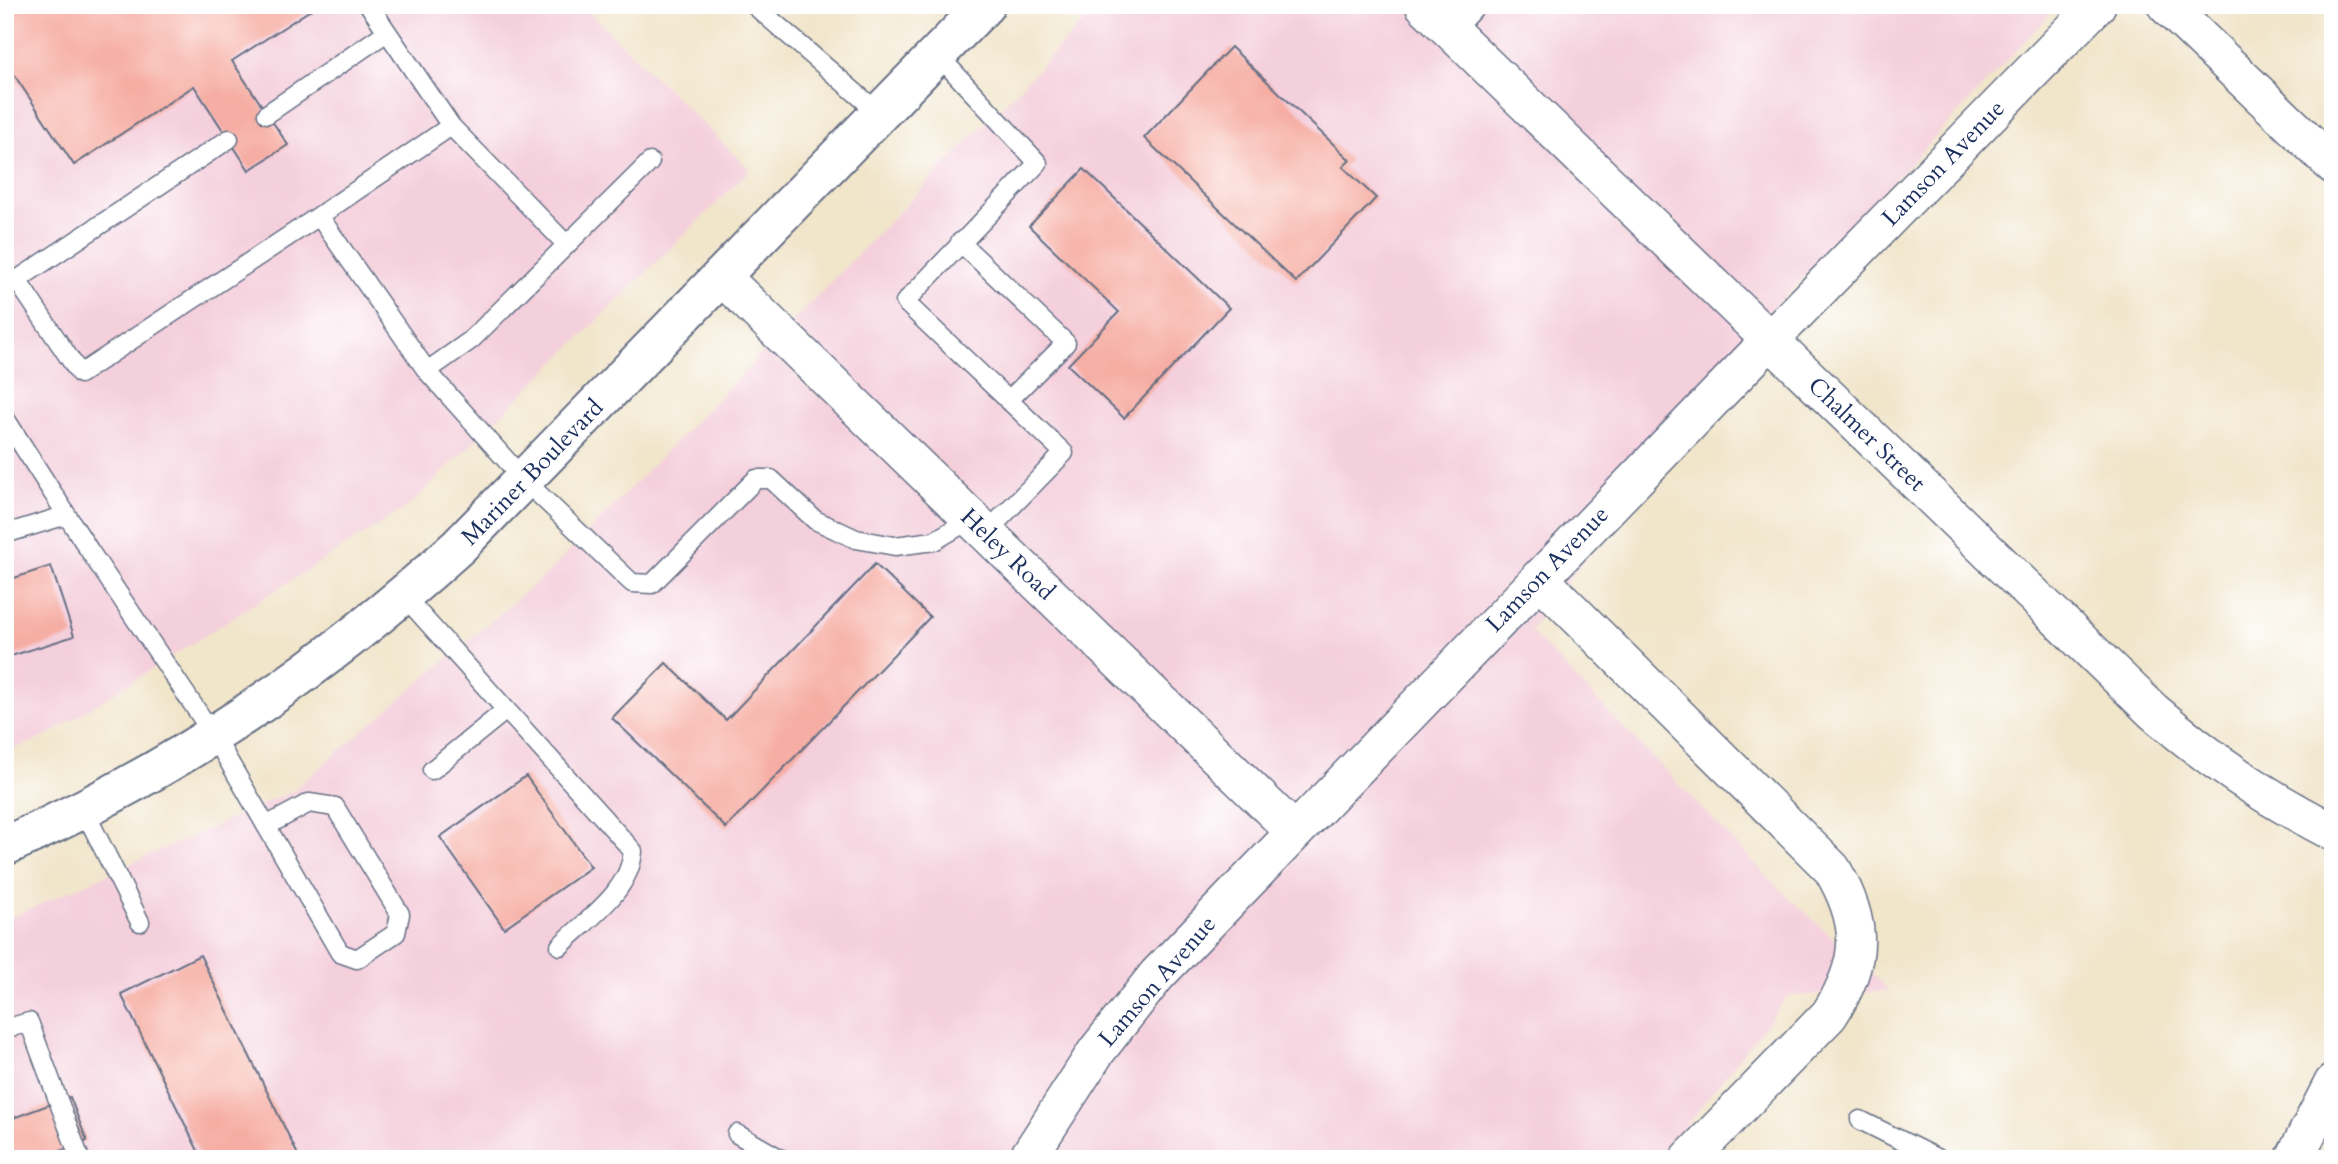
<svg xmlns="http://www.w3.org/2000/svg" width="2338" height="1164" font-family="Cardo,serif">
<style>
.built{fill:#f4cfdc}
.building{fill:#f6ada3}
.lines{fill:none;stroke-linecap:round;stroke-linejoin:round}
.service-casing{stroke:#666f84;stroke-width:21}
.minor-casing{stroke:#666f84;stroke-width:40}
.secondary-casing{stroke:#666f84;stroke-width:42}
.service{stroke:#fff;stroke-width:18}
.minor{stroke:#fff;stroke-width:37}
.secondary{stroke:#fff;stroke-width:38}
.labels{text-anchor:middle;stroke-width:5;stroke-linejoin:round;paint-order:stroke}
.street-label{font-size:24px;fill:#1b2f5e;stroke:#fff}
</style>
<rect width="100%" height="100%" fill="#fff"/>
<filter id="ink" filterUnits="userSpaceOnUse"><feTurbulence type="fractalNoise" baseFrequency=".0143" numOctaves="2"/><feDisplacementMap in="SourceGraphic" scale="14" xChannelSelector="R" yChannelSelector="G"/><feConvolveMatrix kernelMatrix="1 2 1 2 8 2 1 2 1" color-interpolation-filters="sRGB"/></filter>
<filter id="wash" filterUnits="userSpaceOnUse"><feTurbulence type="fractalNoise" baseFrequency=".00686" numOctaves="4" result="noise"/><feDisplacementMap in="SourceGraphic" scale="28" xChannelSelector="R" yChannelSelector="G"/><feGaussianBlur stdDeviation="1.57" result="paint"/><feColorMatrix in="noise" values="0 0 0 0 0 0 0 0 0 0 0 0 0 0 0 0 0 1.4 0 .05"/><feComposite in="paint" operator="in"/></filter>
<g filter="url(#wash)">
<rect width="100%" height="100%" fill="#f1e5ca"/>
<path class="built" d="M 5,5 L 582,5 L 750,170 L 410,505 L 45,737 L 5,752 Z
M 1100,5 L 2059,5 L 1763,320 L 1530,631 L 1776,885 L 1890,991 L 1788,996 L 1660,1159 L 5,1159 L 5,920 L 292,791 L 550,571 Z"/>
<g id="blocks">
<path class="building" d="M 5,5 L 318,5 L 232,61 L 288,145 L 249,170 L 194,86 L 74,165 L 5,61 Z
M 1231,47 L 1350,160 L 1343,167 L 1376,198 L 1296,282 L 1144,138 Z
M 1084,169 L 1229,308 L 1124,418 L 1068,365 L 1119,312 L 1029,226 Z
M 875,564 L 930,617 L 726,828 L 612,718 L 666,663 L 726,720 Z
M 51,566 L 74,636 L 5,658 L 5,581 Z
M 526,776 L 591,867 L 504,928 L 440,837 Z
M 200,955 L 300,1159 L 202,1159 L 121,994 Z
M 70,1097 L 87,1141 L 39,1159 L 5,1159 L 5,1121 Z"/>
</g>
</g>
<g filter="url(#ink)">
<use href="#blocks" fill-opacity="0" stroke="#666f84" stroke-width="2"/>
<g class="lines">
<defs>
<path id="service" d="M 369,5 L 451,126 L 319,216 L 427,371 L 524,480 L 632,583 L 652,584 L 756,479 L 771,479 L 815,520 L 856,539 L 895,546 L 934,541 L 971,519
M 754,5 L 880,114
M 1452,32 L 1477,5
M 937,54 L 1038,163 L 905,302 L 1064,453 L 986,533
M 267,114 L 387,32
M 451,126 L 567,245
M 229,139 L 17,280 L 80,374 L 319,216
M 960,242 L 1066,343 L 1008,401
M 427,371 L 471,340 L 650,162
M 5,418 L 89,550 L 214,736 L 340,953 L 357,959 L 396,933 L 400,914 L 335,807 L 309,803 L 266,826
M 5,534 L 67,515
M 404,596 L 633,851 C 630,892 587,919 560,946
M 432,770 L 506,710
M 84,810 L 140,922
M 5,1029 L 29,1022 L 80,1159
M 1860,1120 L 1938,1159
M 737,1134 L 781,1159"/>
<path id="minor" d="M 1424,5 L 2153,711 C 2211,761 2265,797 2333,832
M 2166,5 L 2333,165
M 722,277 L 1294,831
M 1539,578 L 1832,869 C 1864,923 1864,962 1829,1015 L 1689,1159
M 1027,1159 L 1096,1052 L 1157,975 L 1770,340 L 2097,5
M 2294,1159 L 2333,1083"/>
<path id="secondary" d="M 5,846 C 176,771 321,671 459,546 L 985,5"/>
</defs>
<use href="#service" class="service-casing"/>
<use href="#minor" class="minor-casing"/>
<use href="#secondary" class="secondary-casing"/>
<use href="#service" class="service"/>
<use href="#minor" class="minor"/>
<use href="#secondary" class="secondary"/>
</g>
</g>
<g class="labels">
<g class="street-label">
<text transform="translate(1943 163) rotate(-46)" y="8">Lamson Avenue</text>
<text transform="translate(1867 434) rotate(44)" y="8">Chalmer Street</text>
<text transform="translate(532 472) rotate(-46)" y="8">Mariner Boulevard</text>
<text transform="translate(1008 554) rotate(44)" y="8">Heley Road</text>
<text transform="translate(1547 569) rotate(-46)" y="8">Lamson Avenue</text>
<text transform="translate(1157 981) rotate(-49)" y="8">Lamson Avenue</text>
</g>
</g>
<rect width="2338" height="1164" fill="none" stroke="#fff" stroke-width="28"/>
</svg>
